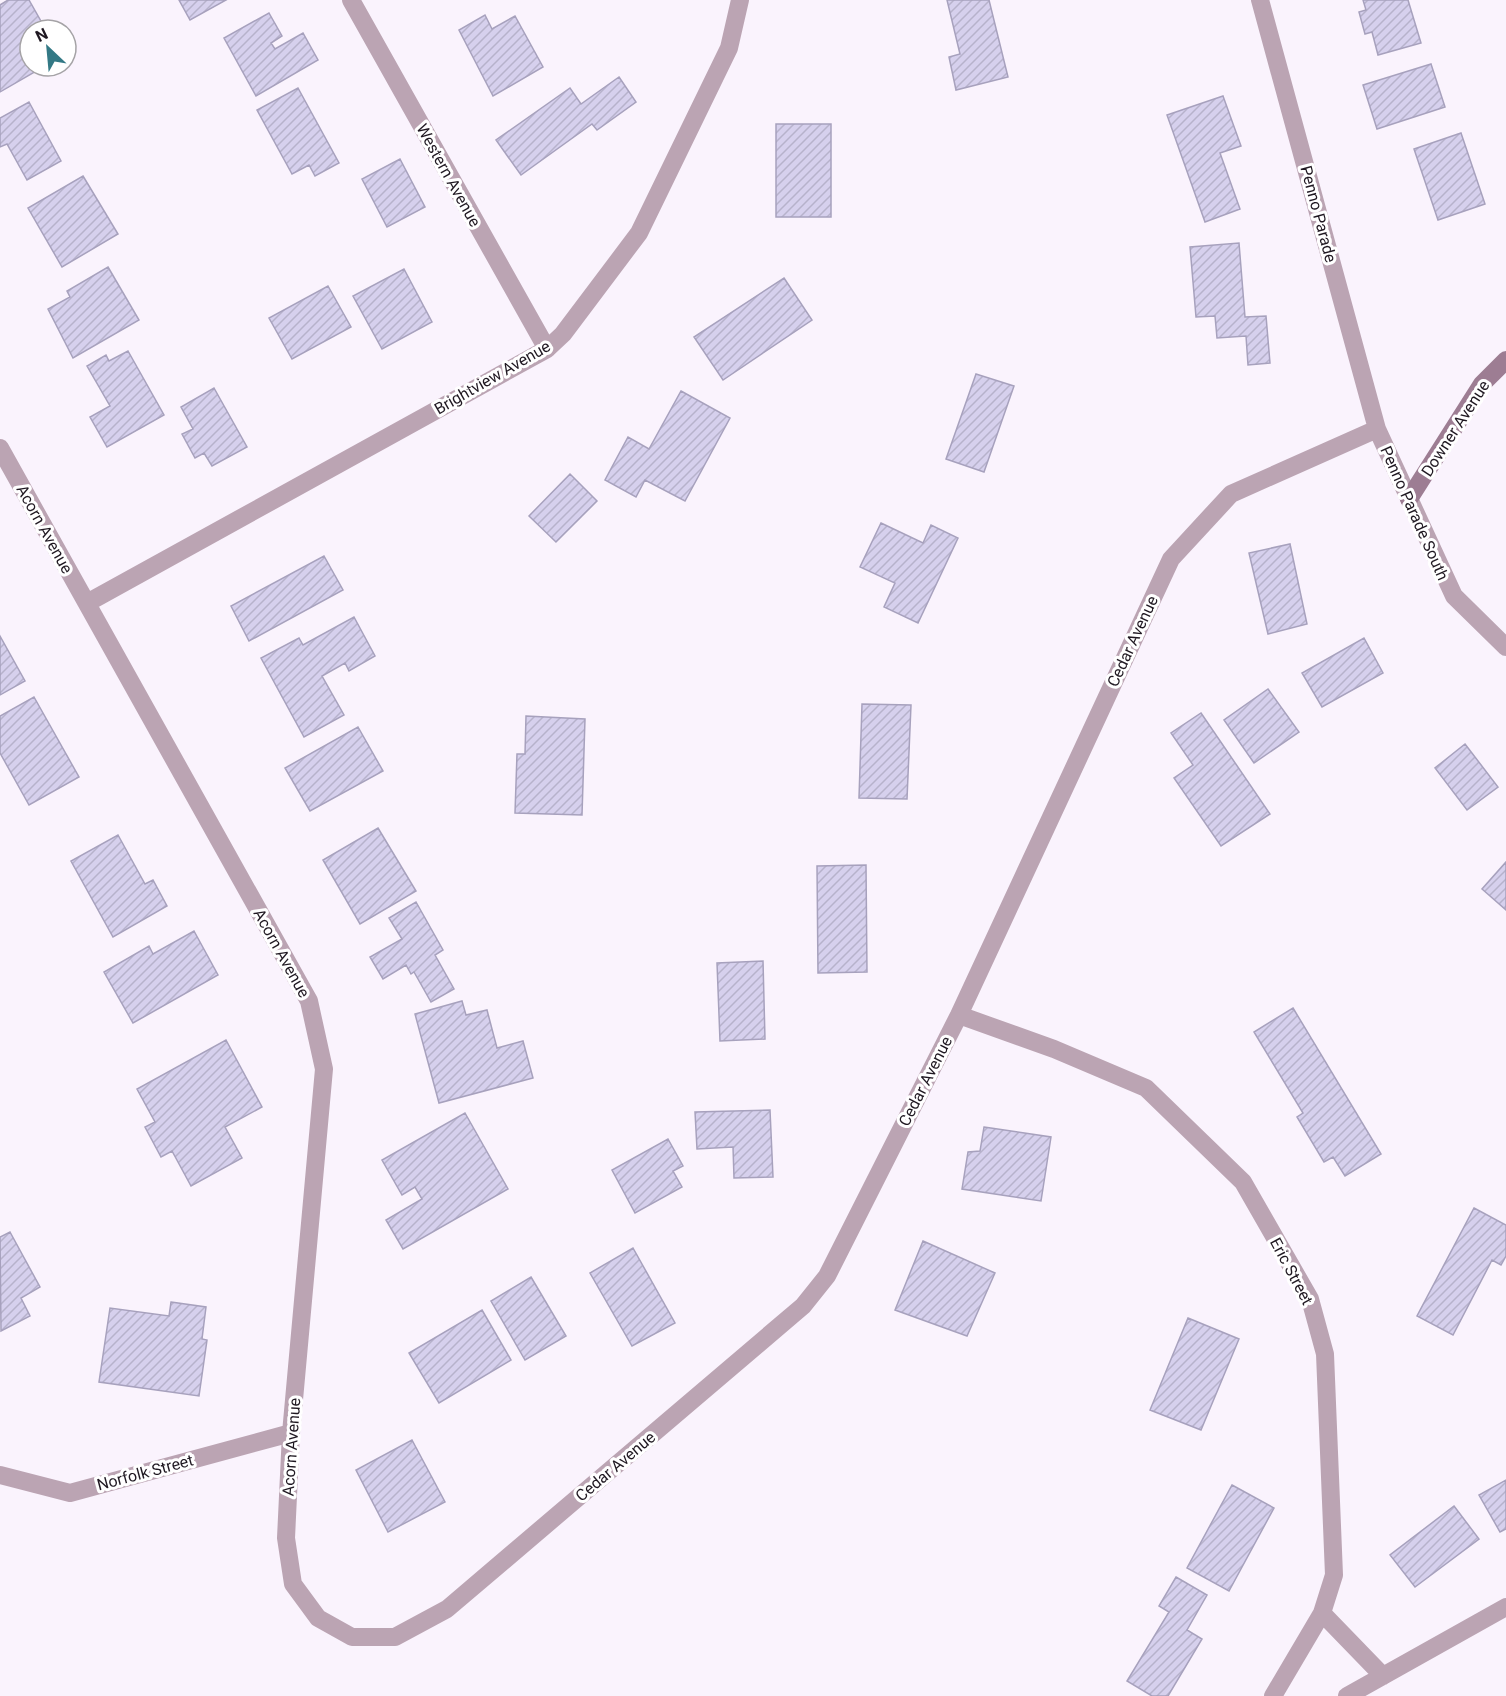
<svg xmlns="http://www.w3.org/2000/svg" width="1506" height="1696" font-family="Roboto,sans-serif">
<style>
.building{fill:url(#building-hatch);stroke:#a7a1bd;stroke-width:1.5}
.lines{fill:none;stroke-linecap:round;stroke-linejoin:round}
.street{stroke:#bba4b3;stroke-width:18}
.secondary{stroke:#9d7d93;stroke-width:18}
.labels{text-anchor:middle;stroke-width:6;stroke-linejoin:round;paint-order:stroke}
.street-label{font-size:16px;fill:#1f1821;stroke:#fff}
</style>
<defs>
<pattern id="building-hatch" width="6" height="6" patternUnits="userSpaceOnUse" patternTransform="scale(1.5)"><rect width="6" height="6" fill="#d6d0ed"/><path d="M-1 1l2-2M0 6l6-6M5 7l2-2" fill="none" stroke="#b7b2cb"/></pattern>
</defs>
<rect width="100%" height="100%" fill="#faf3fd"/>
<path class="building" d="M 8,0 L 29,0 L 46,30 L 30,30 L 30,66 L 45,66 L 0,92 L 0,5 Z
M 179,0 L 226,0 L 190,20 Z
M 947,0 L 989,0 L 1008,77 L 956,90 L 949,57 L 960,54 Z
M 1363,0 L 1408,0 L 1421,43 L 1378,55 L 1372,32 L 1365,34 L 1359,12 L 1366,10 Z
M 269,13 L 282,36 L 271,43 L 275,49 L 303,33 L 318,60 L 256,96 L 224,38 Z
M 485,15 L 492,29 L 515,16 L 543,67 L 493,96 L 459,30 Z
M 1431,64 L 1445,107 L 1377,129 L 1363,85 Z
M 619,77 L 636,102 L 597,130 L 592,124 L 521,175 L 496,140 L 570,88 L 581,104 Z
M 298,88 L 339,163 L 315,176 L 309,165 L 292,174 L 257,110 Z
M 1223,96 L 1241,146 L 1220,153 L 1240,209 L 1205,222 L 1167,115 Z
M 29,102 L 61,161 L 27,180 L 7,144 L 0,147 L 0,118 Z
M 776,124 L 831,124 L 831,217 L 776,217 Z
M 1461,133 L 1485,204 L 1438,220 L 1414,149 Z
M 400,159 L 425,207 L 387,227 L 362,179 Z
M 83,176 L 118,234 L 62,267 L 28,208 Z
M 1239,243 L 1245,317 L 1266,316 L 1270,363 L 1248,365 L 1246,336 L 1217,338 L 1215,316 L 1196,317 L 1190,247 Z
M 108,267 L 139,320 L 73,358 L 48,309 L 70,297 L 67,291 Z
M 404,269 L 432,322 L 382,349 L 353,296 Z
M 784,278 L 812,320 L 723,380 L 694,337 Z
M 328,286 L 351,327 L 292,359 L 269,318 Z
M 128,351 L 164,415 L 107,447 L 90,417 L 110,406 L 87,366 L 106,355 L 109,361 Z
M 976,374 L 1014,386 L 984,472 L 946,459 Z
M 214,388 L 247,447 L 212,466 L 204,453 L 195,458 L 182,434 L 193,429 L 181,407 Z
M 681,391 L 730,418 L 685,501 L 645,480 L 636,497 L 605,480 L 628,437 L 649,449 Z
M 570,474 L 597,501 L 556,542 L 529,516 Z
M 881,523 L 923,543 L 931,525 L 958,538 L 918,623 L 884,607 L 895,583 L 860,567 Z
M 1290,544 L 1307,624 L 1268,634 L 1249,553 Z
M 324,556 L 343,590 L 249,641 L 231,606 Z
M 354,617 L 375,656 L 349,671 L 345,663 L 322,676 L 344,715 L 304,737 L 261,658 L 299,638 L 303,645 Z
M 0,636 L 25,681 L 0,695 Z
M 1364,638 L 1383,673 L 1322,707 L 1302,673 Z
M 1268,689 L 1299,732 L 1254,763 L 1224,720 Z
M 34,697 L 79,777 L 29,805 L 0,753 L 0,716 Z
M 862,704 L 911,705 L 907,799 L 859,798 Z
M 1201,713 L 1270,814 L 1221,846 L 1174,778 L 1193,765 L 1171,733 Z
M 526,716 L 585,719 L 582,815 L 515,813 L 517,754 L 525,754 Z
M 358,727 L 383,771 L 310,811 L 285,768 Z
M 1465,744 L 1498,787 L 1467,810 L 1435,768 Z
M 378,828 L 416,891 L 360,924 L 323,860 Z
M 118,835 L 145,884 L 153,880 L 167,906 L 113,937 L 71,861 Z
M 1506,862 L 1506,910 L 1482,889 Z
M 866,865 L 867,972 L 818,973 L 817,866 Z
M 416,902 L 443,950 L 435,955 L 454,989 L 431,1002 L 414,972 L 411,974 L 406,965 L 383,979 L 370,957 L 402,939 L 389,918 Z
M 194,931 L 218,975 L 133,1023 L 104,972 L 149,946 L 153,954 Z
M 763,961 L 765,1039 L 720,1041 L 717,963 Z
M 462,1001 L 466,1015 L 487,1010 L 497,1048 L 523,1041 L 533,1078 L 439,1103 L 415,1014 Z
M 1293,1008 L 1381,1154 L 1345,1176 L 1333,1157 L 1324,1162 L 1297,1117 L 1303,1113 L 1254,1032 Z
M 226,1040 L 262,1107 L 225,1127 L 242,1158 L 191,1186 L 172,1151 L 161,1157 L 145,1127 L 155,1122 L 137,1089 Z
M 770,1110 L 773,1177 L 734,1178 L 733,1147 L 697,1149 L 695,1112 Z
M 465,1113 L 508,1189 L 403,1249 L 386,1220 L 422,1199 L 415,1187 L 402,1195 L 382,1160 Z
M 984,1127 L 1051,1137 L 1041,1201 L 962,1189 L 968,1152 L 980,1151 Z
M 668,1139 L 683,1166 L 673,1171 L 682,1187 L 635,1213 L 612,1170 Z
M 1474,1208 L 1506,1225 L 1506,1256 L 1501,1265 L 1492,1260 L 1453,1335 L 1417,1316 Z
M 10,1232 L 40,1287 L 21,1298 L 30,1316 L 1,1331 L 0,1237 Z
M 923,1241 L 995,1273 L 967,1336 L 895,1310 Z
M 633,1248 L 675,1323 L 632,1346 L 590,1273 Z
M 531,1277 L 566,1336 L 525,1360 L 491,1301 Z
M 171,1302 L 206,1307 L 202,1339 L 207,1340 L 199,1396 L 99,1382 L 110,1308 L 169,1316 Z
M 482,1310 L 511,1360 L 439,1403 L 409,1353 Z
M 1188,1318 L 1239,1339 L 1201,1430 L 1150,1410 Z
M 412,1440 L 445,1502 L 388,1532 L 356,1470 Z
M 1506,1480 L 1506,1529 L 1500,1532 L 1479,1495 Z
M 1232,1485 L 1274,1508 L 1229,1591 L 1187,1568 Z
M 1454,1506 L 1479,1539 L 1415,1587 L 1390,1555 Z
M 1176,1577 L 1207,1595 L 1187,1630 L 1202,1639 L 1168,1696 L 1152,1696 L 1127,1681 L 1169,1612 L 1159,1606 Z"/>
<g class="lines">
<path class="street" d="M 351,0 L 547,349
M 1260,0 L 1377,429 L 1454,596 L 1506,647
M 0,448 L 309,1001 L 324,1069 L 291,1433 L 286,1538 L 293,1584 L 318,1618 L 352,1637 L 395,1637 L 447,1609 L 803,1306 L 827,1276 L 959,1015 L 1171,559 L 1231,494 L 1377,429
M 87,603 L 547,349 L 563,334 L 639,233 L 729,48 L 740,0
M 959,1015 L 1054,1049 L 1146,1088 L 1243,1182 L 1310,1299 L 1325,1354 L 1334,1575 L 1322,1613 L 1383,1676
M 0,1475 L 70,1493 L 291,1433
M 1273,1696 L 1322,1613
M 1347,1696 L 1506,1607"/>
<path class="secondary" d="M 1409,499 L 1482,384 L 1506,360"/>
</g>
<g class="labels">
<g class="street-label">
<text transform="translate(449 175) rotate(61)" y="6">Western Avenue</text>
<text transform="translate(1319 214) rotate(75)" y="6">Penno Parade</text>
<text transform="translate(492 377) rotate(-30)" y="6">Brightview Avenue</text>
<text transform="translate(1455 428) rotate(-57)" y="6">Downer Avenue</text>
<text transform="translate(1415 513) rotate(66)" y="6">Penno Parade South</text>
<text transform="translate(45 529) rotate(61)" y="6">Acorn Avenue</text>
<text transform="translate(1132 641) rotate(-65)" y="6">Cedar Avenue</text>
<text transform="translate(282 953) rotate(61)" y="6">Acorn Avenue</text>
<text transform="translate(925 1081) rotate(-63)" y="6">Cedar Avenue</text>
<text transform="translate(1292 1271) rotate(62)" y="6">Eric Street</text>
<text transform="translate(291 1447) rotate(-86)" y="6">Acorn Avenue</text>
<text transform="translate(615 1466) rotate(-40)" y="6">Cedar Avenue</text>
<text transform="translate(145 1472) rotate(-15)" y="6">Norfolk Street</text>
</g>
</g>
<g transform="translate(48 48) rotate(334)"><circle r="28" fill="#ffffff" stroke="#a5a3a6" stroke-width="1.5"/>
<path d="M0-4.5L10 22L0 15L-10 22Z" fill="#337985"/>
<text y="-9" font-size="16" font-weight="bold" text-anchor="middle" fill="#1f1821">N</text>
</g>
</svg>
